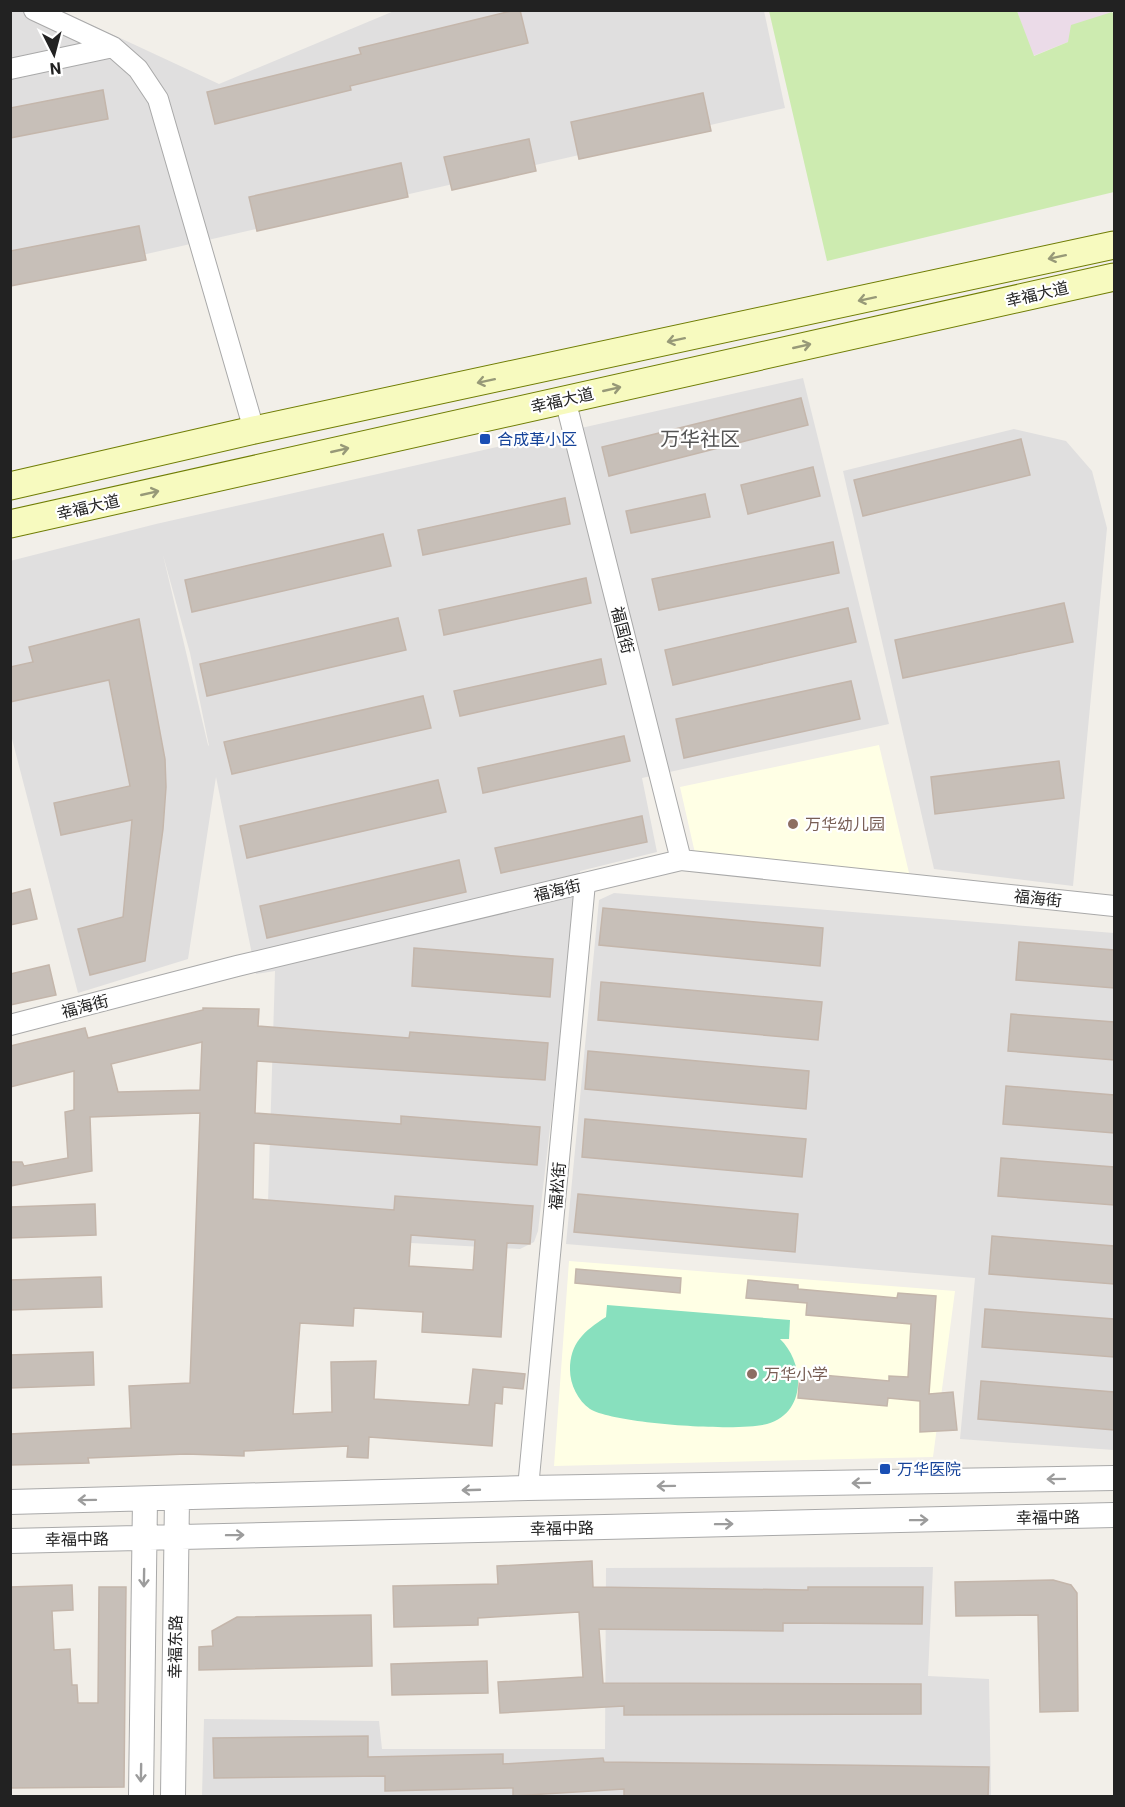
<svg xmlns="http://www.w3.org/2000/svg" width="1125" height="1807" font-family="Roboto,'Noto Sans SC',sans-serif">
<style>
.residential{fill:#e0dfdf;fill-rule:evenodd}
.industrial{fill:#ebdbe8}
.education{fill:#ffffe5}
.grass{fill:#cdebb0}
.pitch{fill:#88e0be}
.building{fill:#c7bfb8;stroke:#c4b6ab;stroke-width:1.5;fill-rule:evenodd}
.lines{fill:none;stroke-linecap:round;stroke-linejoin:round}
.minor-casing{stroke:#a9a9a9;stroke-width:22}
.tertiary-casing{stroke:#a9a9a9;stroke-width:26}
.secondary-casing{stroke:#707d05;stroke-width:29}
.minor{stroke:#fff;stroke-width:20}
.tertiary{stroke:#fff;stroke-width:24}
.secondary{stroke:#f7fabf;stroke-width:27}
.oneway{stroke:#979978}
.oneway2{stroke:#9c9c9c}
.transit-dot{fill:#1a4fb4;stroke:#fff;stroke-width:2}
.education-dot{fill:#8d6e63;stroke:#fff;stroke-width:2}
.labels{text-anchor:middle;stroke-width:4.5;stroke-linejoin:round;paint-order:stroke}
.street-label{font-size:16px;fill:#222;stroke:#fff}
.transit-label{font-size:16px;fill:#164399;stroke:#fff;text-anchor:start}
.education-label{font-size:16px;fill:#785e54;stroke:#fff;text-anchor:start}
.quarter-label{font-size:20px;fill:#555;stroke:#fff}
</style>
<rect width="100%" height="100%" fill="#f2efe9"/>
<path class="residential" d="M 10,11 L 62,11 L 219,84 L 394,11 L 764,11 L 785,108 L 11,285 Z
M 803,378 L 889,724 L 642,778 L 657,852 L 580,871 L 538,1231 L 534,1242 L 520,1249 L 267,1235 L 275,971 L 256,974 L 216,777 L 188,959 L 78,993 L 11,735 L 10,561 L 156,524 ZM 163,555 L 190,653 L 209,746 L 208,745 Z
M 1014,429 L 1066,441 L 1092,471 L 1107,528 L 1073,886 L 934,869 L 843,471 Z
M 614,893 L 1114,933 L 1114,1450 L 960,1439 L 975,1278 L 566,1244 L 599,900 Z
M 933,1567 L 928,1676 L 989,1679 L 991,1796 L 202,1796 L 204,1719 L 379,1721 L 382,1749 L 605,1749 L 606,1568 Z"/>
<path class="industrial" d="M 1017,11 L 1113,11 L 1068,42 L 1033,56 Z"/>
<path class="education" d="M 879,745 L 909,873 L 697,862 L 680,787 Z
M 569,1261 L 955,1291 L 933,1457 L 554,1466 Z"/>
<path class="grass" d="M 769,11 L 1017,11 L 1034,56 L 1068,42 L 1071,25 L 1112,12 L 1114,15 L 1114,192 L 827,261 Z"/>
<path class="pitch" d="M 607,1305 L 790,1320 L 789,1339 L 780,1339 C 805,1363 807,1413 767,1424 C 740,1432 614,1424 590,1409 C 578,1401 570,1384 570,1370 C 570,1343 584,1331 606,1317 Z"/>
<path class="building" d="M 515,10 L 520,10 L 528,43 L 350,86 L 351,90 L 215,124 L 207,92 L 361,54 L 359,48 Z
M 103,90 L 108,119 L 10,138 L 10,108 Z
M 703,93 L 711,131 L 579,159 L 571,122 Z
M 529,139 L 536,171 L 452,190 L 444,157 Z
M 401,163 L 408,197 L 257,231 L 249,197 Z
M 139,226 L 146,260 L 10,286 L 10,251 Z
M 801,398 L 808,425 L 609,476 L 602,447 Z
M 1021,439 L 1030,475 L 863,516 L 854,480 Z
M 813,467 L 820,496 L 748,514 L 741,485 Z
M 705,494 L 710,517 L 631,533 L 626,511 Z
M 565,498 L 570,524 L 423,555 L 418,530 Z
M 383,534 L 391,566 L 192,612 L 185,580 Z
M 833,542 L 839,573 L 659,610 L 652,579 Z
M 586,578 L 591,603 L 444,635 L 439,610 Z
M 1064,603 L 1073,642 L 903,678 L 895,640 Z
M 848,608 L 856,642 L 673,685 L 665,650 Z
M 398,618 L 406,650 L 207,696 L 200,664 Z
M 139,619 L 165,759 L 166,787 L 163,829 L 145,961 L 90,975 L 78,929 L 123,917 L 132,820 L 61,835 L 54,803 L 130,786 L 109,680 L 10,702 L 10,667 L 33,662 L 29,647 Z
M 601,659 L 606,684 L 460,716 L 454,691 Z
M 851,681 L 860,719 L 684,758 L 676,719 Z
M 423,696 L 431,728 L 232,774 L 224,742 Z
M 624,736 L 630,761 L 483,793 L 478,768 Z
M 1059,761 L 1064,798 L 935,814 L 931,777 Z
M 438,780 L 446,812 L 247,858 L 240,826 Z
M 642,816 L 647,842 L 501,873 L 495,848 Z
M 459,860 L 466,892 L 267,938 L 260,906 Z
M 30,889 L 37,919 L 10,925 L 10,894 Z
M 603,908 L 823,928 L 820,966 L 599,945 Z
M 1019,942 L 1114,950 L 1114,988 L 1016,980 Z
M 414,948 L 553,959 L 550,997 L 412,986 Z
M 49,965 L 56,995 L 10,1005 L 10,974 Z
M 601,982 L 822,1002 L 818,1040 L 598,1020 Z
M 203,1008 L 259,1009 L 258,1026 L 409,1038 L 410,1032 L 548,1043 L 545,1080 L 257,1061 L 255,1113 L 401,1124 L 401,1116 L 540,1127 L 537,1165 L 254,1143 L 253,1199 L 394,1210 L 395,1196 L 533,1206 L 530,1244 L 507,1243 L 501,1337 L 422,1332 L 423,1312 L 354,1308 L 353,1326 L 300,1323 L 293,1414 L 332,1412 L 331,1362 L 376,1361 L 374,1399 L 469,1405 L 473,1369 L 525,1374 L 523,1389 L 503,1387 L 502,1404 L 495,1403 L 492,1446 L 369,1437 L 368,1458 L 347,1457 L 348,1446 L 244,1451 L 244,1456 L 186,1454 L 88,1458 L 89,1463 L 10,1465 L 10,1434 L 131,1428 L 129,1386 L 190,1383 L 200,1113 L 90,1117 L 92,1171 L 10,1186 L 10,1162 L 22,1162 L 24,1166 L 68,1158 L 65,1112 L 74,1110 L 74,1071 L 10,1087 L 10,1046 L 85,1028 L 88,1038 L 203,1010 ZM 202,1042 L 200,1090 L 118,1092 L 111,1064 ZM 411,1235 L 475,1240 L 473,1270 L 409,1266 Z
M 1011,1014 L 1114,1022 L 1114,1060 L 1008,1051 Z
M 588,1051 L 809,1071 L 806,1109 L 585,1089 Z
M 1006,1086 L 1114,1095 L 1114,1133 L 1003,1124 Z
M 585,1119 L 806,1139 L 802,1177 L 582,1157 Z
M 1001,1158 L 1114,1167 L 1114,1205 L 998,1196 Z
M 578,1194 L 798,1214 L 795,1252 L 574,1232 Z
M 95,1204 L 96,1235 L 10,1238 L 10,1207 Z
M 992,1236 L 1114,1246 L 1114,1284 L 989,1274 Z
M 576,1269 L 681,1278 L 680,1293 L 575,1283 Z
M 101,1277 L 102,1307 L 10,1310 L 10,1280 Z
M 748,1280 L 798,1285 L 798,1289 L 897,1298 L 898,1293 L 936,1296 L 929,1394 L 953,1392 L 957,1430 L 920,1432 L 920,1401 L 888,1398 L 887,1406 L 798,1398 L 800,1373 L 889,1381 L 889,1376 L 908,1377 L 911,1324 L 806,1315 L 807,1303 L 746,1298 Z
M 985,1309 L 1114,1319 L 1114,1357 L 982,1347 Z
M 93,1352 L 94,1385 L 10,1388 L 10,1355 Z
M 981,1381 L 1114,1392 L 1114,1430 L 978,1419 Z
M 592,1561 L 593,1587 L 808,1590 L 808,1587 L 923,1587 L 922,1624 L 783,1623 L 783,1631 L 599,1629 L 603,1683 L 921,1684 L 921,1714 L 624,1715 L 624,1706 L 500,1713 L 498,1682 L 583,1677 L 579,1612 L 478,1618 L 478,1625 L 394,1627 L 393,1586 L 498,1584 L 497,1566 Z
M 1053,1580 L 1071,1585 L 1077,1593 L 1078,1711 L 1040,1712 L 1038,1615 L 956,1616 L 955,1582 Z
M 72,1585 L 73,1610 L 52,1611 L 54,1650 L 70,1649 L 72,1685 L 77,1685 L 78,1703 L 98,1703 L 99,1587 L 126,1587 L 124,1787 L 10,1788 L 10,1587 Z
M 371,1615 L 372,1666 L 199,1670 L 199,1647 L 213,1646 L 212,1631 L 237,1617 Z
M 487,1661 L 488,1693 L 392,1695 L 391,1664 Z
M 368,1736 L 368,1757 L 503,1754 L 503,1764 L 603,1758 L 604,1762 L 989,1767 L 988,1797 L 624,1797 L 624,1789 L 513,1796 L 513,1788 L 385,1791 L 385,1776 L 214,1778 L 213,1738 Z"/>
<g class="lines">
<defs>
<path id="minor" d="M 34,10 L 113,47 L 138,69 L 158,99 L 254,430
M 10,69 L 113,47
M 565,399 L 681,860
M 10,1025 L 237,966 L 681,860 L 1114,906
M 528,1488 L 585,883"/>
<path id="tertiary" d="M 10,1502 L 528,1488 L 1114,1478
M 10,1541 L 1114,1515
M 141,1796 L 145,1499
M 173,1796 L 177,1498"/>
<path id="secondary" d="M 10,486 L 254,430 L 1114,245
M 10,524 L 1114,277"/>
</defs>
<use href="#minor" class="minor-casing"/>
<use href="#tertiary" class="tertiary-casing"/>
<use href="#secondary" class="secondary-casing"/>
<use href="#minor" class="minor"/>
<use href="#tertiary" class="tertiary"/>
<use href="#secondary" class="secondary"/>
</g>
<defs><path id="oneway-shaft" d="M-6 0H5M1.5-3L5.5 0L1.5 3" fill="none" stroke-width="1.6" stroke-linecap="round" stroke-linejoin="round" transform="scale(1.5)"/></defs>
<g class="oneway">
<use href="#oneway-shaft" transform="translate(1057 257) rotate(168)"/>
<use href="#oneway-shaft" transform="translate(867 299) rotate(168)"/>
<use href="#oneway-shaft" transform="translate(676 340) rotate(168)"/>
<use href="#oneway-shaft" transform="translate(802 346) rotate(-13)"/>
<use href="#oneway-shaft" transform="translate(486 381) rotate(168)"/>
<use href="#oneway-shaft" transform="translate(612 389) rotate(-13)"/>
<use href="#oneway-shaft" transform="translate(340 450) rotate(-13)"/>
<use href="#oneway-shaft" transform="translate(150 493) rotate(-13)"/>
</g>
<g class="oneway2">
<use href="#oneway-shaft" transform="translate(1056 1479) rotate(179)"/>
<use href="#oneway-shaft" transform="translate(861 1483) rotate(179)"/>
<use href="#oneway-shaft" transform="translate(666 1486) rotate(179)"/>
<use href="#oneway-shaft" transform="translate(471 1490) rotate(178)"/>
<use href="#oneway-shaft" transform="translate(87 1500) rotate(179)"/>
<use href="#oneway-shaft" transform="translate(919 1520) rotate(-1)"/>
<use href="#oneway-shaft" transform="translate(724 1524) rotate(-1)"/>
<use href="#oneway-shaft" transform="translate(235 1535) rotate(-1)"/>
<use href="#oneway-shaft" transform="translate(144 1578) rotate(91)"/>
<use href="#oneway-shaft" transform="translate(141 1773) rotate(91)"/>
</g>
<g class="transit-dot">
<rect x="479" y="433" width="12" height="12" rx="3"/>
<rect x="879" y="1463" width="12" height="12" rx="3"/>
</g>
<g class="education-dot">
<circle cx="793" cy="824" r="6"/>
<circle cx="752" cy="1374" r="6"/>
</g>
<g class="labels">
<g class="street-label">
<text transform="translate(1037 294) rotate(-13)" y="6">幸福大道</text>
<text transform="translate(562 400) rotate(-13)" y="6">幸福大道</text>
<text transform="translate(88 507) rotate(-13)" y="6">幸福大道</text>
<text transform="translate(623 630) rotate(76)" y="6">福国街</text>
<text transform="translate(557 890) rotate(-13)" y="6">福海街</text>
<text transform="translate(1038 898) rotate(6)" y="6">福海街</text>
<text transform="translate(85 1006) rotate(-15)" y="6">福海街</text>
<text transform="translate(557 1186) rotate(-85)" y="6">福松街</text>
<text transform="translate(1048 1517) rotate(-1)" y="6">幸福中路</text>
<text transform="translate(562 1528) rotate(-1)" y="6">幸福中路</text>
<text transform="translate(77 1539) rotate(-1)" y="6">幸福中路</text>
<text transform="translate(175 1647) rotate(-89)" y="6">幸福东路</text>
</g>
<g class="transit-label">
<text x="497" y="445">合成革小区</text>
<text x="897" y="1475">万华医院</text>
</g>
<g class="education-label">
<text x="805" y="830">万华幼儿园</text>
<text x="764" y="1380">万华小学</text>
</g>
<g class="quarter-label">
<text x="700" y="446">万华社区</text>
</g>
</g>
<rect width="1125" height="1807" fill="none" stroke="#222222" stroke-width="24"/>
<g transform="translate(54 54) rotate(174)" stroke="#ffffff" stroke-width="4.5" paint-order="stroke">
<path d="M0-4.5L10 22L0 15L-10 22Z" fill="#222222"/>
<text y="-9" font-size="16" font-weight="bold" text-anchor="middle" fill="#222222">N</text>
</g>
</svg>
